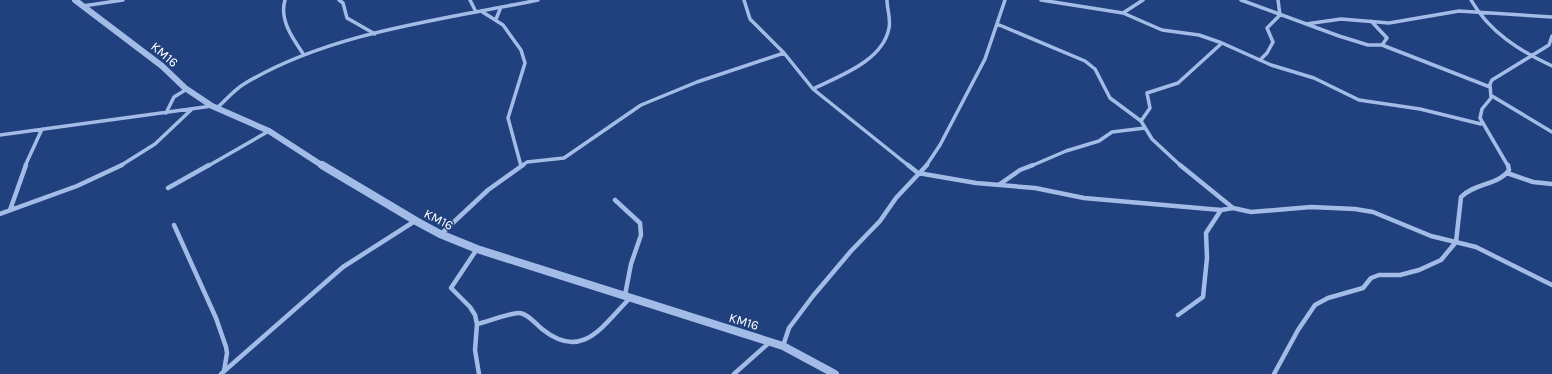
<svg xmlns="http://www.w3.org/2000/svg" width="1552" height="374" font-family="Karla,sans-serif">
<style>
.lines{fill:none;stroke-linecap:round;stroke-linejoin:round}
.minor-far1{stroke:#a3bce7;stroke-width:3.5}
.minor{stroke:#a3bce7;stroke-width:4.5}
.tertiary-far1{stroke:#a3bce7;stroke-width:6}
.tertiary{stroke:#a3bce7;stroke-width:8}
.labels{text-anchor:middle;stroke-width:3;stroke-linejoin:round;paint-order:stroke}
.street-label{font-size:13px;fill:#fff;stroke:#20417d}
</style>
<rect width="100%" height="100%" fill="#20417d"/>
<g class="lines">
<path class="minor-far1" d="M 285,0 C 279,20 293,39 304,55
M 339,0 L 343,3 L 347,18 L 375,34
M 470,0 L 476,12
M 744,0 L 750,19 L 784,53 L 813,89 L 909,166
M 1041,0 L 1123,13 L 1162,30 L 1199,35 L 1222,43 L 1271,65 L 1314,78 L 1359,100 L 1420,109 L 1481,124
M 1241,0 L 1339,36 L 1368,45 L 1382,45 L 1387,38 L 1371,21
M 1471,0 C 1489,32 1520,51 1552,66
M 83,6 L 123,0
M 481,11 L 503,25 L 521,50 L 525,63 L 508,118 L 521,166
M 1123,13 L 1143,0
M 496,19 L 501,7
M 997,24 L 1085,61 L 1095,69 L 1110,98 L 1141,121 L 1152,139 L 1181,166
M 1306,24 L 1341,19 L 1389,23 L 1459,11 L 1552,17
M 1382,45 L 1490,87
M 1260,60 L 1267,53 L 1273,42 L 1267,28 L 1280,15 L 1278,0
M 813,89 C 839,76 883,61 889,28 C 891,19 887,9 887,0
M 1492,96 L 1552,132
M 217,108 C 226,100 234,90 244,84 C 330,32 441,20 538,0
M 166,113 L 174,97 L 187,89
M 1141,121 L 1150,108 L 1147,93 L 1178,83 L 1222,43
M 0,135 L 212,106
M 25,166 L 42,129
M 120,166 L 155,144 L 192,109
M 208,166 L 269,131
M 522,166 L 527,162 L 564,158 L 641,105 L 697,82 L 784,53
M 926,166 L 940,145 L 985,59 L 1005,0
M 1031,166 L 1066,151 L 1099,141 L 1112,132 L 1145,128
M 1508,166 L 1480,118 L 1482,109 L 1491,98 L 1490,84 L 1492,80 L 1549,45 L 1552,36"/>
<path class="minor" d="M 908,165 L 918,173 L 976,183 L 1035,188 L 1084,198 L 1221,210 L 1233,208
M 1180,165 L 1233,208 L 1251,212 L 1311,207 L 1355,209 L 1373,212 L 1431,236 L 1476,247 L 1552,285
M 1507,173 L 1533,182 L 1552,184
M 1000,184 L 1020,170 L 1033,165
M 168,188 L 209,165
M 615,200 L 640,223 L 641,235 L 631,264 L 625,295
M 10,210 L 26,165
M 0,214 L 77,186 L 122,165
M 174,225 L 216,318 L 226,347 L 227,353 L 224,371
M 441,234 L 488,190 L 523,165
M 477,249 L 451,288 L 470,307 L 475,315 L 477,324 L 475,350 L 479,374
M 1178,315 L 1203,297 L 1207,258 L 1206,233 L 1221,210
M 477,324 C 486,322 510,313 519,313 C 527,313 536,324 542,329 C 583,362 603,325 631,297
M 783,346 L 789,328 L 813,296 L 851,251 L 880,221 L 896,198 L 927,165
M 221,374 L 343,267 L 415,221
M 734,374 L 770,342
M 1274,374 L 1298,330 L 1315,305 L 1328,298 L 1363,288 L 1371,278 L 1379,275 L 1400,275 L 1419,270 L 1441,260 L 1456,242 L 1461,197 C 1474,183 1499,185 1509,170 L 1508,165"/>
<path class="tertiary-far1" d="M 75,0 L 162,66 L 185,88 L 212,106 L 269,131 L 323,166"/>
<path class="tertiary" d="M 322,165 L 416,221 L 440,234 L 477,249 L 783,346 L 835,374"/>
</g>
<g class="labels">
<g class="street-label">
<text transform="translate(165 54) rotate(40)" y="5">KM16</text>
<text transform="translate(439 219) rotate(27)" y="5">KM16</text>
<text transform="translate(744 321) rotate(17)" y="5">KM16</text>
</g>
</g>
</svg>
